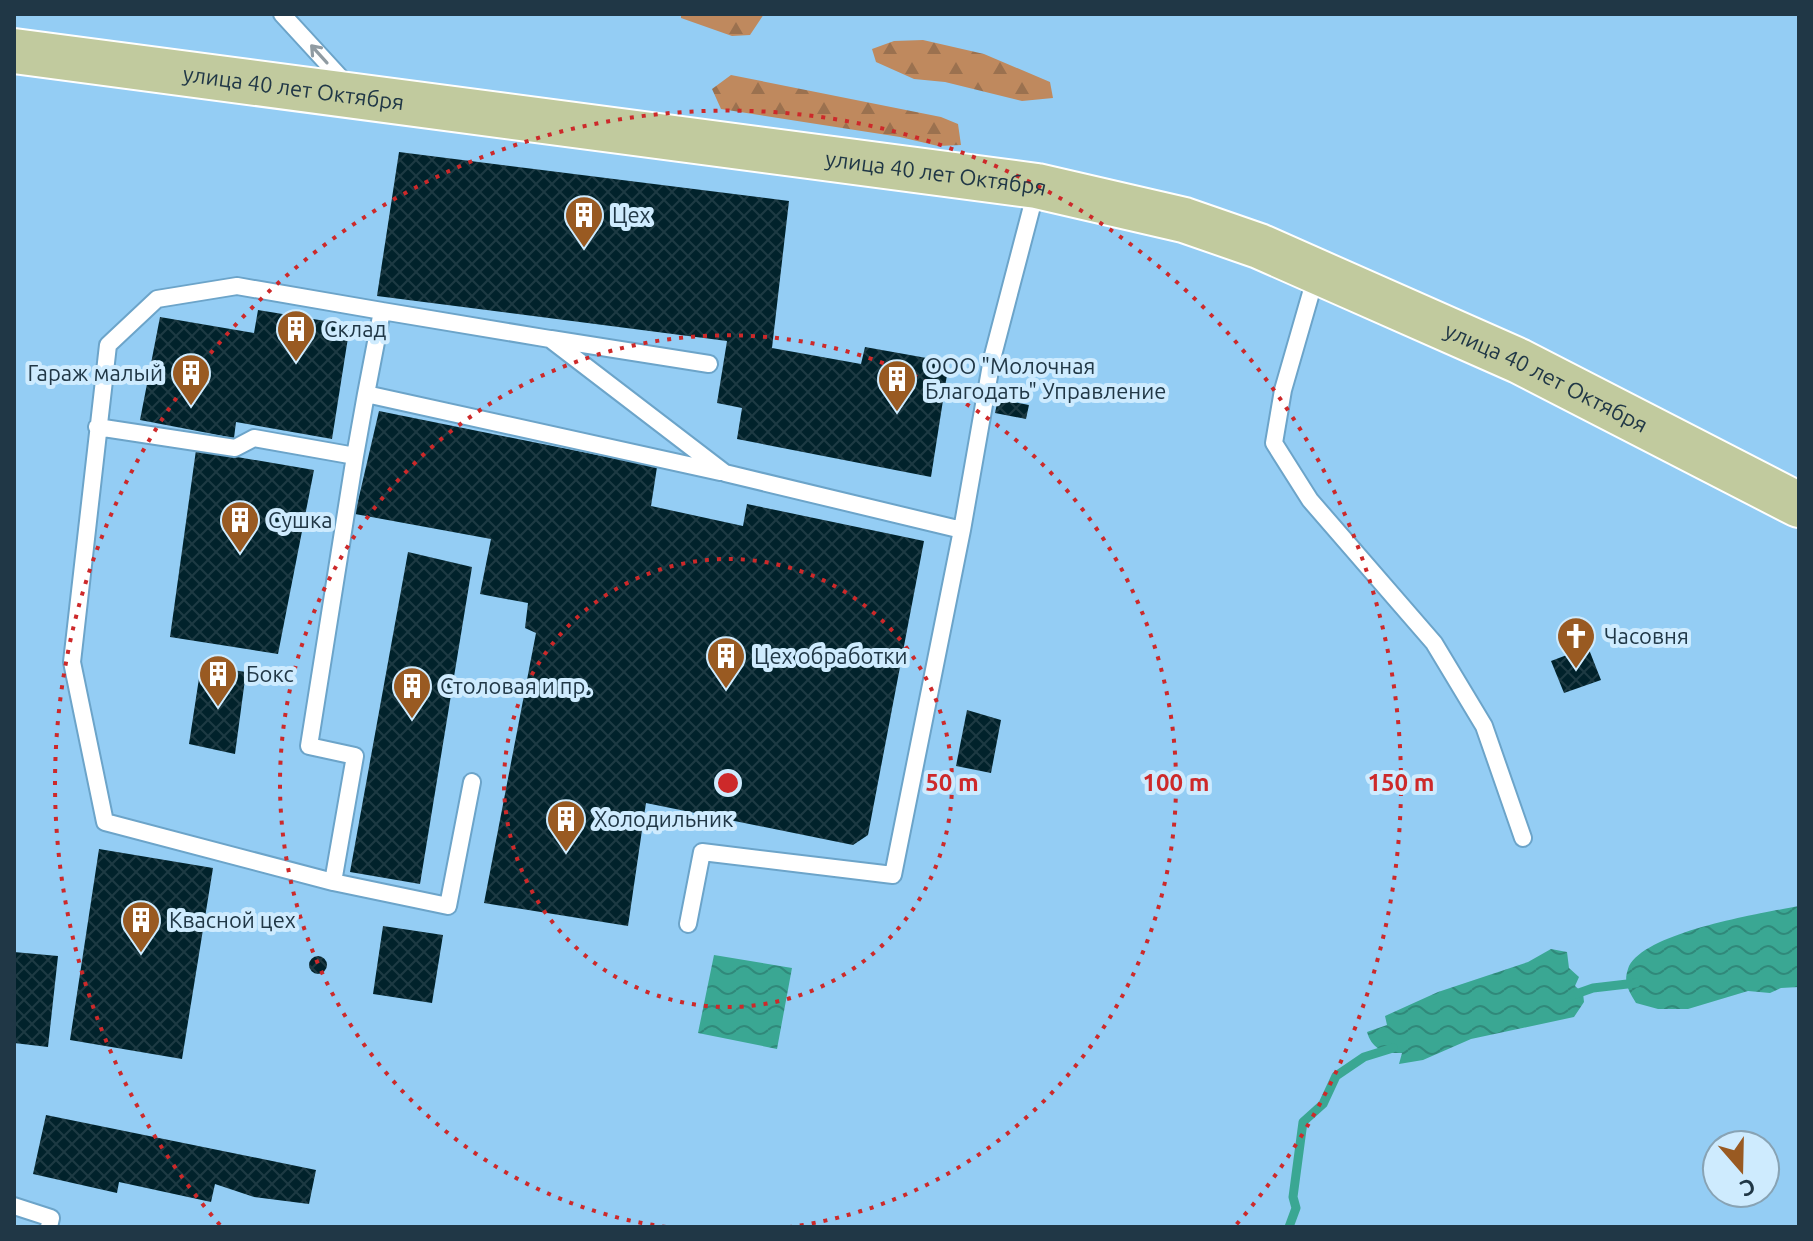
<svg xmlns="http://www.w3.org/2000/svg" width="1813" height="1241" font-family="Ubuntu,sans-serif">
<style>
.forest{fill:url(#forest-firs)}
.water{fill:url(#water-waves)}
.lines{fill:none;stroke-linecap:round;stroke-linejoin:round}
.stream{stroke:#3aa793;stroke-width:9}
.building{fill:url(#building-cross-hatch)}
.lane-casing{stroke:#6ca4c9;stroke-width:20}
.primary-casing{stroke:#fff;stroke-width:48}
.lane{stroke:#fff;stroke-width:16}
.primary{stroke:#c1ca9e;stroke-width:44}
.oneway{stroke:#909ba2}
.ring{fill:none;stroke:#cd292a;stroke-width:4;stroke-dasharray:4 8}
.labels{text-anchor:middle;stroke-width:8;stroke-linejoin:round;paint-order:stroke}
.street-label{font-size:22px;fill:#203746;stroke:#ceebfe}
.poi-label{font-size:22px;fill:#203746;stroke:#ceebfe;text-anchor:start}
.centre{fill:#cd292a;stroke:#ceebfe;stroke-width:4}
.ring-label{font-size:24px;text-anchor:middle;font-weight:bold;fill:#cd292a;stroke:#ceebfe;stroke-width:8;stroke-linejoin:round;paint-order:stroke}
</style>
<defs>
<pattern id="forest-firs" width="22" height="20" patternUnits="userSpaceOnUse" patternTransform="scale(2)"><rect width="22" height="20" fill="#bf895e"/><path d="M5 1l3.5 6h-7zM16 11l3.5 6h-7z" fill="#9b714f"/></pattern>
<pattern id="water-waves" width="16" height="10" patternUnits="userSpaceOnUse" patternTransform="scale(2)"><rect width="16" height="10" fill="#3aa793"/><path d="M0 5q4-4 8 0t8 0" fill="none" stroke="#30897a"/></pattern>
<pattern id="building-cross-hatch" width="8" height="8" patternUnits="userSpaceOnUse" patternTransform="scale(2)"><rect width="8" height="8" fill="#01222b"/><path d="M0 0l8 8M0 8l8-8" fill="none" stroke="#1d3a43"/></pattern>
</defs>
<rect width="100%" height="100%" fill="#94cdf4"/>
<path class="forest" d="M 681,14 L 764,14 L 750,35 L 732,36 L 681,18 Z
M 923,40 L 984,54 L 1050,82 L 1053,98 L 1022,101 L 945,82 L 914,79 L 876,62 L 872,49 L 894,41 Z
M 731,75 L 941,117 L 958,124 L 961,145 L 938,146 L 900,137 L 721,109 L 712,89 Z"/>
<path class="water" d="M 1799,906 L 1799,987 L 1781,988 L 1770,993 L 1748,991 L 1688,1009 L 1658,1009 L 1636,1003 C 1629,991 1623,983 1628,969 C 1641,932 1764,913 1799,906 Z
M 1551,949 L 1567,952 L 1569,968 L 1579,977 L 1575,986 L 1583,993 L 1584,1002 L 1574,1017 L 1471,1039 L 1423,1060 L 1399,1064 L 1402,1053 C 1384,1054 1372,1049 1367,1032 L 1387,1025 L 1385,1016 L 1438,992 L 1528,962 Z
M 714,955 L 792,968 L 777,1049 L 698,1033 Z"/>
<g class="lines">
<path class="stream" d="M 1573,995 L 1593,988 L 1636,983
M 1289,1227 L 1296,1208 L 1293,1197 L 1303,1122 L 1323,1104 L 1336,1076 L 1364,1057 L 1393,1048"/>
</g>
<path class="building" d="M 399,152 L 789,201 L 772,348 L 861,364 L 865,347 L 949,362 L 931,477 L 737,439 L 742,408 L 717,403 L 727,341 L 377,296 Z
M 258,310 L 350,325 L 332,439 L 236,422 L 234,438 L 140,420 L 160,317 L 254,333 Z
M 998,399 L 1029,405 L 1026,419 L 995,413 Z
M 379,411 L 657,467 L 651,506 L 743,526 L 747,504 L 924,541 L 868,835 L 853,845 L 646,803 L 628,926 L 484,903 L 536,633 L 525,628 L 528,603 L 480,594 L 491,539 L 355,514 Z
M 196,450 L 314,470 L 278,654 L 170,637 Z
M 408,552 L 472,567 L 420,884 L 350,872 Z
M 1588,647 L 1601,680 L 1564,693 L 1551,661 Z
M 201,665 L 246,672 L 235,754 L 189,744 Z
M 967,710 L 1001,720 L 991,773 L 956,766 Z
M 99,849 L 213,868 L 182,1059 L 70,1040 Z
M 383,926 L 443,935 L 432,1003 L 373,994 Z
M 14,952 L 58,956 L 48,1047 L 14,1043 Z
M309 965a9 9 0 1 1 18 0a9 9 0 1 1-18 0Z
M 46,1115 L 316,1170 L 309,1204 L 254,1197 L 215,1184 L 211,1202 L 119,1182 L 117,1193 L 33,1174 Z"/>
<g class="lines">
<defs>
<path id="lane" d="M 282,14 L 349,87
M 1317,272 L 1283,390 L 1274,443 L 1310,500 L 1434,643 L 1484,726 L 1523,838
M 551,339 L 709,364
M 366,394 L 382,311 L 550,339 L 725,473 L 962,530 L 992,359 L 1037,187
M 97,427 L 235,448 L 254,438 L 355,456 L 366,394 L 720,472
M 355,456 L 309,746 L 355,756 L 333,882 L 448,906 L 472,782
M 333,882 L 105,822 L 72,662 L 108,345 L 157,299 L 237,286 L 382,311
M 688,924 L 702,852 L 893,875 L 962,530
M 14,1206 L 51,1218 L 49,1227"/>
<g id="primary">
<path id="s1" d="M 14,51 L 1037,186 L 1184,220 L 1259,246 L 1519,361 L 1799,505"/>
</g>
</defs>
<use href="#lane" class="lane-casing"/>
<use href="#primary" class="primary-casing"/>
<use href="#lane" class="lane"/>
<use href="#primary" class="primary"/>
</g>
<defs><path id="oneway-shaft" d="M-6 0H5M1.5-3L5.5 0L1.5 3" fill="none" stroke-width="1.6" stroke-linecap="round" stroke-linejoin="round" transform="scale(2)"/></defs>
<use class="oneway" href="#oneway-shaft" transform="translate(319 54) rotate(-132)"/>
<g class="ring">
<circle cx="728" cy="783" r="224"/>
<path d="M666 1227A448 448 0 1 1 790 1227"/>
<path d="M220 1225A673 673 0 1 1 1236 1225"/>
</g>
<defs>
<symbol id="building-pin" viewBox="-11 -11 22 30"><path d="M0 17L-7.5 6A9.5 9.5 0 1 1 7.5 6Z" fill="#995a22" stroke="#ceebfe"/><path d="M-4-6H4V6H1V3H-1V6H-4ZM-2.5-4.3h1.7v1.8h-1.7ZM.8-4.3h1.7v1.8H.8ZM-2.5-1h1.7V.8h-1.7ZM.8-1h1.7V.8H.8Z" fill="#fff"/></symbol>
<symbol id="church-pin" viewBox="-11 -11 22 30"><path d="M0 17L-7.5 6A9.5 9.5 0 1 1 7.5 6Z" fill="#995a22" stroke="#ceebfe"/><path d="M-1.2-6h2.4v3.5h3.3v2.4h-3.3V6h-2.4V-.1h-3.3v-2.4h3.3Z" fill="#fff"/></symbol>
</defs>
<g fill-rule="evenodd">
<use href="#building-pin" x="562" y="193" width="44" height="60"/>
<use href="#building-pin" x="274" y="307" width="44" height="60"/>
<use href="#building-pin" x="169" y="351" width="44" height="60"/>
<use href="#building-pin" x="875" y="357" width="44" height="60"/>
<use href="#building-pin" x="218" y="498" width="44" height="60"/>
<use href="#church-pin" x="1554" y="614" width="44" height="60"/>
<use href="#building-pin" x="704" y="634" width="44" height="60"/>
<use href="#building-pin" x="196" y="652" width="44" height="60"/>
<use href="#building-pin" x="390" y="664" width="44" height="60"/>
<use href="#building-pin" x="544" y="797" width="44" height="60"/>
<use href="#building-pin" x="119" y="898" width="44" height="60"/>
</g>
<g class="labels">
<g class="street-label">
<text dy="8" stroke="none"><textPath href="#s1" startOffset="282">улица 40 лет Октября</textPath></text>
<text dy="8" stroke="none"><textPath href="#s1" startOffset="930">улица 40 лет Октября</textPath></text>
<text dy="8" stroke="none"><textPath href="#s1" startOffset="1578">улица 40 лет Октября</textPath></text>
</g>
<g class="poi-label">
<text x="612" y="223">Цех</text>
<text x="324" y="337">Склад</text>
<text x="925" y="374">ООО "Молочная<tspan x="925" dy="25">Благодать" Управление</tspan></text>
<text x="163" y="381" text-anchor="end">Гараж малый</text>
<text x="268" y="528">Сушка</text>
<text x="1604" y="644">Часовня</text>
<text x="754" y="664">Цех обработки</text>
<text x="246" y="682">Бокс</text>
<text x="440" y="694">Столовая и пр.</text>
<text x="594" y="827">Холодильник</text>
<text x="169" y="928">Квасной цех</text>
</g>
</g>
<circle cx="728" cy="783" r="12" class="centre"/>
<g class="ring-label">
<text x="952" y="791">50 m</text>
<text x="1176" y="791">100 m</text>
<text x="1401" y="791">150 m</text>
</g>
<rect width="1813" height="1241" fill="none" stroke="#203746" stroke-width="32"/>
<g transform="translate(1741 1169) rotate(160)"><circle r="38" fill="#ceebfe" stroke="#88a3b4" stroke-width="2"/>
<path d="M0-6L14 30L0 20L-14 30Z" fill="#995a22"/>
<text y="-12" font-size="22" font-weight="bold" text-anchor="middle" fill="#203746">С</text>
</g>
</svg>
